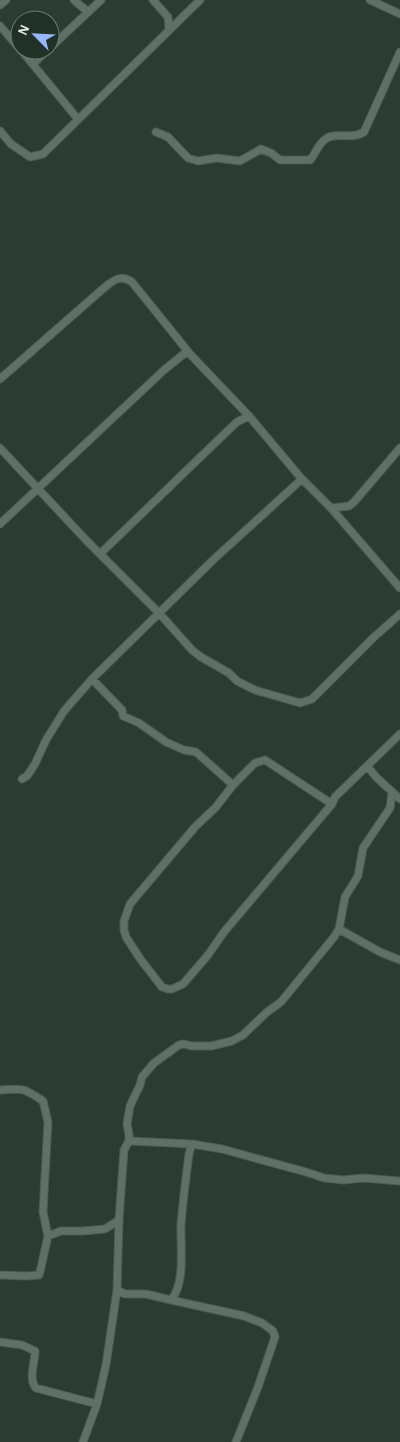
<svg xmlns="http://www.w3.org/2000/svg" width="400" height="1442" font-family="'Alegreya Sans',sans-serif">
<style>
.lines{fill:none;stroke-linecap:round;stroke-linejoin:round}
.minor-casing{stroke:#4c5a52;stroke-width:9}
.minor{stroke:#5f7166;stroke-width:7}
</style>
<rect width="100%" height="100%" fill="#2b3c32"/>
<g class="lines">
<defs>
<path id="minor" d="M 74,0 L 88,12
M 153,0 L 168,17 L 169,29
M 370,0 L 400,14
M 0,5 L 6,0
M 0,26 L 20,49
M 50,48 L 101,0
M 21,50 L 77,118
M 33,64 L 47,50
M 0,131 L 11,144 L 30,157 L 43,154 L 200,0
M 156,132 L 168,137 L 188,158 L 198,161 L 217,158 L 240,161 L 261,149 L 271,153 L 280,160 L 310,160 C 317,153 316,145 327,138 C 339,132 352,140 364,132 L 400,52
M 0,379 L 105,287 C 114,280 121,274 132,282 L 190,354
M 0,448 L 86,540 L 159,613 L 192,650 L 201,657 L 229,673 L 237,681 L 255,690 L 300,703 L 312,699 L 373,638 L 400,614
M 331,508 L 349,506 L 354,502 L 400,448
M 0,524 L 164,370 L 185,353 L 190,354 L 249,416 L 301,478 L 331,508 L 400,588
M 101,553 L 217,441 L 237,422 L 249,416
M 92,679 L 122,710 L 123,716 L 139,723 L 166,742 L 184,750 L 196,752 L 233,785
M 367,766 L 376,777 L 400,799
M 22,779 L 27,776 L 35,764 L 46,740 L 64,711 L 92,679 L 213,560 L 302,479
M 332,804 L 265,760 L 255,763 L 233,785 L 216,807 L 195,827 L 130,904 L 124,921 L 124,930 L 126,937 L 141,960 L 162,987 L 168,989 L 172,989 L 183,984 L 208,955 L 224,932 L 332,804 L 335,797 L 400,734
M 339,929 L 380,952 L 400,960
M 0,1090 C 23,1088 24,1088 43,1101 L 48,1122 L 43,1212 L 48,1236 L 40,1272 L 39,1275 L 27,1276 L 0,1275
M 129,1141 L 129,1134 L 127,1124 L 130,1106 L 140,1085 L 142,1077 L 154,1063 L 179,1045 L 184,1044 L 192,1046 L 211,1046 L 232,1041 L 243,1035 L 267,1012 L 281,1002 L 334,937 L 339,929 L 345,897 L 358,876 L 363,848 L 390,808 L 392,793
M 48,1236 L 61,1231 L 83,1231 L 105,1229 L 119,1220
M 117,1290 L 125,1294 L 146,1294 L 171,1300 C 186,1284 180,1244 181,1224 C 183,1201 186,1177 189,1154 L 192,1144
M 171,1300 L 244,1316 L 262,1323 L 273,1331 L 275,1337 L 258,1387 L 236,1442
M 0,1342 L 22,1345 L 35,1351 C 35,1362 28,1379 36,1388 L 97,1404
M 83,1442 L 97,1404 L 106,1365 L 117,1290 L 119,1220 L 124,1150 L 129,1141 L 192,1144 L 222,1149 L 306,1172 L 324,1178 L 344,1180 L 363,1178 L 400,1181"/>
</defs>
<use href="#minor" class="minor-casing"/>
<use href="#minor" class="minor"/>
</g>
<g transform="translate(35 35) rotate(294)"><circle r="24" fill="#213128" stroke="#6d7b73"/>
<path d="M0-4L9 19L0 12L-9 19Z" fill="#97b6fd"/>
<text y="-8" font-size="14" font-weight="bold" text-anchor="middle" fill="#dfe9e3">N</text>
</g>
</svg>
